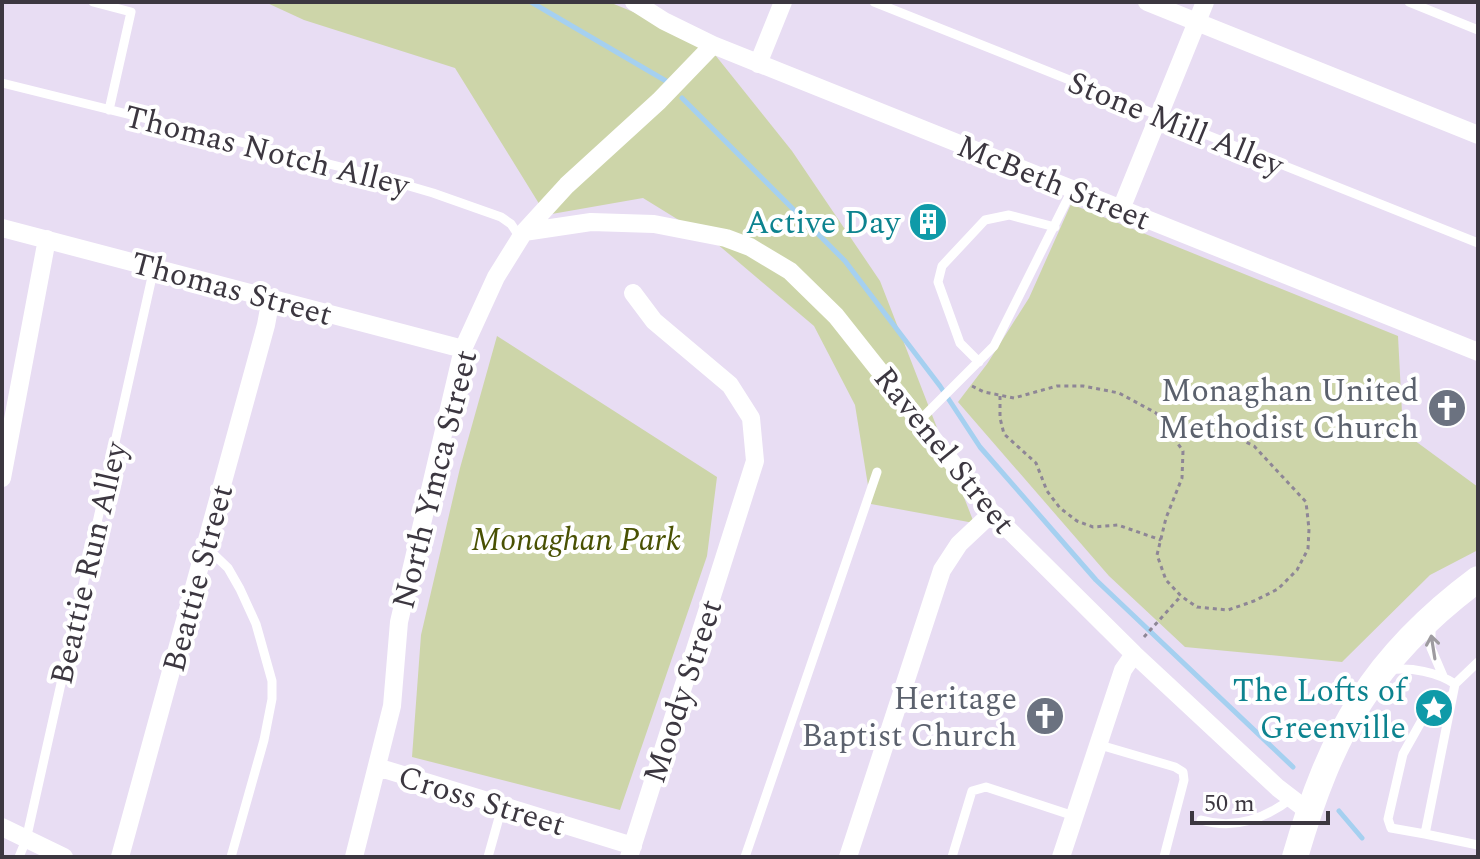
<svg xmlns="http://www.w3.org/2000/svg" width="1480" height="859" font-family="Spectral,serif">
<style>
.green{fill:#cdd5a9}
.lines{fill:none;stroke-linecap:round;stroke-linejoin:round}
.stream{stroke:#a5d0f0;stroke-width:5}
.path{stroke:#8e8696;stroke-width:3;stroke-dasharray:4 4;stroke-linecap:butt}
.lane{stroke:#fff;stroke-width:9}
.street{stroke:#fff;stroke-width:18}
.secondary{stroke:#fff;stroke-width:26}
.oneway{stroke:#9e9ba0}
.labels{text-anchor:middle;stroke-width:8;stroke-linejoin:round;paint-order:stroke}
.street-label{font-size:32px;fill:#3c3740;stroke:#fff}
.culture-label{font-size:32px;fill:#0d838f;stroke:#fff;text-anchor:end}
.worship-label{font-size:32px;fill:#5b616d;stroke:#fff;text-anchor:end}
.park-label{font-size:32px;font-style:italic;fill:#495103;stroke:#fff}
</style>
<rect width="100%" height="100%" fill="#e8ddf3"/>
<path class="green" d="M 265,2 L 609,2 L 704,41 L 792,151 L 880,281 L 974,523 L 871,504 L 855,405 L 814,326 L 716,243 L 643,198 L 546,215 L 455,68 L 304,20 Z
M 1071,204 L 1398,336 L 1403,432 L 1478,487 L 1478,550 L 1430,575 L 1342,662 L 1185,647 L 1109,576 L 958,402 L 987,364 L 1029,298 Z
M 497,336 L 717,477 L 707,556 L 620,810 L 412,757 L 421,635 L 460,468 Z"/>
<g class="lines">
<path class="stream" d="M 531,2 L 666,81
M 682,98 L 845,261 L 940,386 L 980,447 L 1096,580 L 1293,767
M 1339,811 L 1362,838"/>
<path class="path" d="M 972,386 L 984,392 L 1014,398 L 1057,386 L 1083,386 L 1119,393 L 1156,413 L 1183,451 L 1182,478 L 1166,518 L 1157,555 L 1166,580 L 1181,596 L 1197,607 L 1228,610 L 1254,601 L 1278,589 L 1297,570 L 1308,549 L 1309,529 L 1306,502 L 1254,446 L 1236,437 L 1169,431
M 1000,396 L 1000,418 L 1004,434 L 1036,463 L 1047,491 L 1060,508 L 1077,521 L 1093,527 L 1118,525 L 1161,540
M 1144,637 L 1181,596"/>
<path class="lane" d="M 93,2 L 131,12 L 109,110
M 874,2 L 1478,243
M 1409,2 L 1478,30
M 2,83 L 361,172 L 433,193 L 501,217 L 511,224 L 521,239
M 979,362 L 960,343 L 938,282 L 942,266 L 985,220 L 1009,215 L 1055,227
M 919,421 L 994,346 L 1072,190
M 205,546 L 228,568 L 240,589 L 256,624 L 272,681 L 272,699 L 264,740 L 231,857
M 1431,626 L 1431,648 L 1443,676
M 1478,662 L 1455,684 L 1425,834 L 1478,845
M 1389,670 C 1411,667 1437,672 1455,684
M 1100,745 L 1175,767 L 1183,772 L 1184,780 L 1164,857
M 1201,820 C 1235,830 1265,819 1292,798
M 1425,834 L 1391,828 L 1388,819 L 1403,754 L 1426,713 L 1453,694
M 19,857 L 26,840 L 154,268
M 488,857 L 502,807
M 745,857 L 877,472
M 952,857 L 972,791 L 986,787 L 1074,816"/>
<path class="street" d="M 634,2 L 664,21 L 713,45 L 1478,352
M 1147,2 L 1478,135
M 758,64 L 783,2
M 1121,209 L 1205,2
M 2,228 L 463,349
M 524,232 L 591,222 L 654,224 L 726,238 L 750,247 L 790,271 L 836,316 L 992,513 L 1134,654 L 1278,788 L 1308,811
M 2,478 L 47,239
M 377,767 L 633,846
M 2,827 L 64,857
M 120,857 L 266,325 L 271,298
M 354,857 L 392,706 L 399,622 L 463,349 L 496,277 L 524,232 L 567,185 L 659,101 L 713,45
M 629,857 L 755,461 L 751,418 L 730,385 L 654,321 L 633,293
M 848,857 L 942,570 L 959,544 L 992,513
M 1061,857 L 1123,670 L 1134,654"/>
<path class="secondary" d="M 1295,857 C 1331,733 1373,657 1478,579"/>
</g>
<defs><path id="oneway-shaft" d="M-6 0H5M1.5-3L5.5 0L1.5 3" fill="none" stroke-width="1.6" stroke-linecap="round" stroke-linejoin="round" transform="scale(2)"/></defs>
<use class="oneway" href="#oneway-shaft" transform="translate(1433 647) rotate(-99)"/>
<defs>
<symbol id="building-disc" viewBox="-11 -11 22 22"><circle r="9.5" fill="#0f9aa8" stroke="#fff"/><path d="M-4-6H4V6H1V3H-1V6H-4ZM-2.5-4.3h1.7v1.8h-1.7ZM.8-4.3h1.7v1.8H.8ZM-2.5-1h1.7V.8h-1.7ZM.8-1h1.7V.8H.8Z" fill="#fff"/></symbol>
<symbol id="church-disc" viewBox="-11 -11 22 22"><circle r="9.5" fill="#6b7280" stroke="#fff"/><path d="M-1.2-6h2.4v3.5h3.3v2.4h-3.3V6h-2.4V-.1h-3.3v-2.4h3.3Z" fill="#fff"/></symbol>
<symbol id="sight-disc" viewBox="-11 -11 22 22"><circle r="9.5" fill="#0f9aa8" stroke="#fff"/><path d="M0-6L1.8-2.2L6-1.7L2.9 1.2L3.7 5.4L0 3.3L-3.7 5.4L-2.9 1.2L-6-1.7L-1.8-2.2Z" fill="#fff"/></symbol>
</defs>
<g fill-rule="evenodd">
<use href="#building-disc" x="906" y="200" width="44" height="44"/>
<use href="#church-disc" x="1425" y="386" width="44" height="44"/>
<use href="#sight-disc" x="1412" y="686" width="44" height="44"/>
<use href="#church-disc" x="1023" y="694" width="44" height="44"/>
</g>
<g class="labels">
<g class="street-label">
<text transform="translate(1176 123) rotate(22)" y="11">Stone Mill Alley</text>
<text transform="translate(267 150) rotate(14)" y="11">Thomas Notch Alley</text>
<text transform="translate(1054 182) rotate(22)" y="11">McBeth Street</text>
<text transform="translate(232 288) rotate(15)" y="11">Thomas Street</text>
<text transform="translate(945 450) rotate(51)" y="11">Ravenel Street</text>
<text transform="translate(434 479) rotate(-76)" y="11">North Ymca Street</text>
<text transform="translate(88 563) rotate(-77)" y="11">Beattie Run Alley</text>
<text transform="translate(197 578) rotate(-75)" y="11">Beattie Street</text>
<text transform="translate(682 691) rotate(-72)" y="11">Moody Street</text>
<text transform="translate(482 800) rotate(17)" y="11">Cross Street</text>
</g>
<g class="culture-label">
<text x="900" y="233">Active Day</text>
<text x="1406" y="701">The Lofts of<tspan x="1406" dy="37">Greenville</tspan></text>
</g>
<g class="worship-label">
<text x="1419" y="401">Monaghan United<tspan x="1419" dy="37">Methodist Church</tspan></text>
<text x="1017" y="709">Heritage<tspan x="1017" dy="37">Baptist Church</tspan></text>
</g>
<g class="park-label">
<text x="576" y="550">Monaghan Park</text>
</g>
</g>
<rect width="1480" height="859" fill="none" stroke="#3c3740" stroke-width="8"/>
<path d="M1192 811v12h136v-12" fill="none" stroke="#3c3740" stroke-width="4"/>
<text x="1204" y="811" font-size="24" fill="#3c3740" stroke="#ffffff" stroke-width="6" paint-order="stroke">50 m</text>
</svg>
